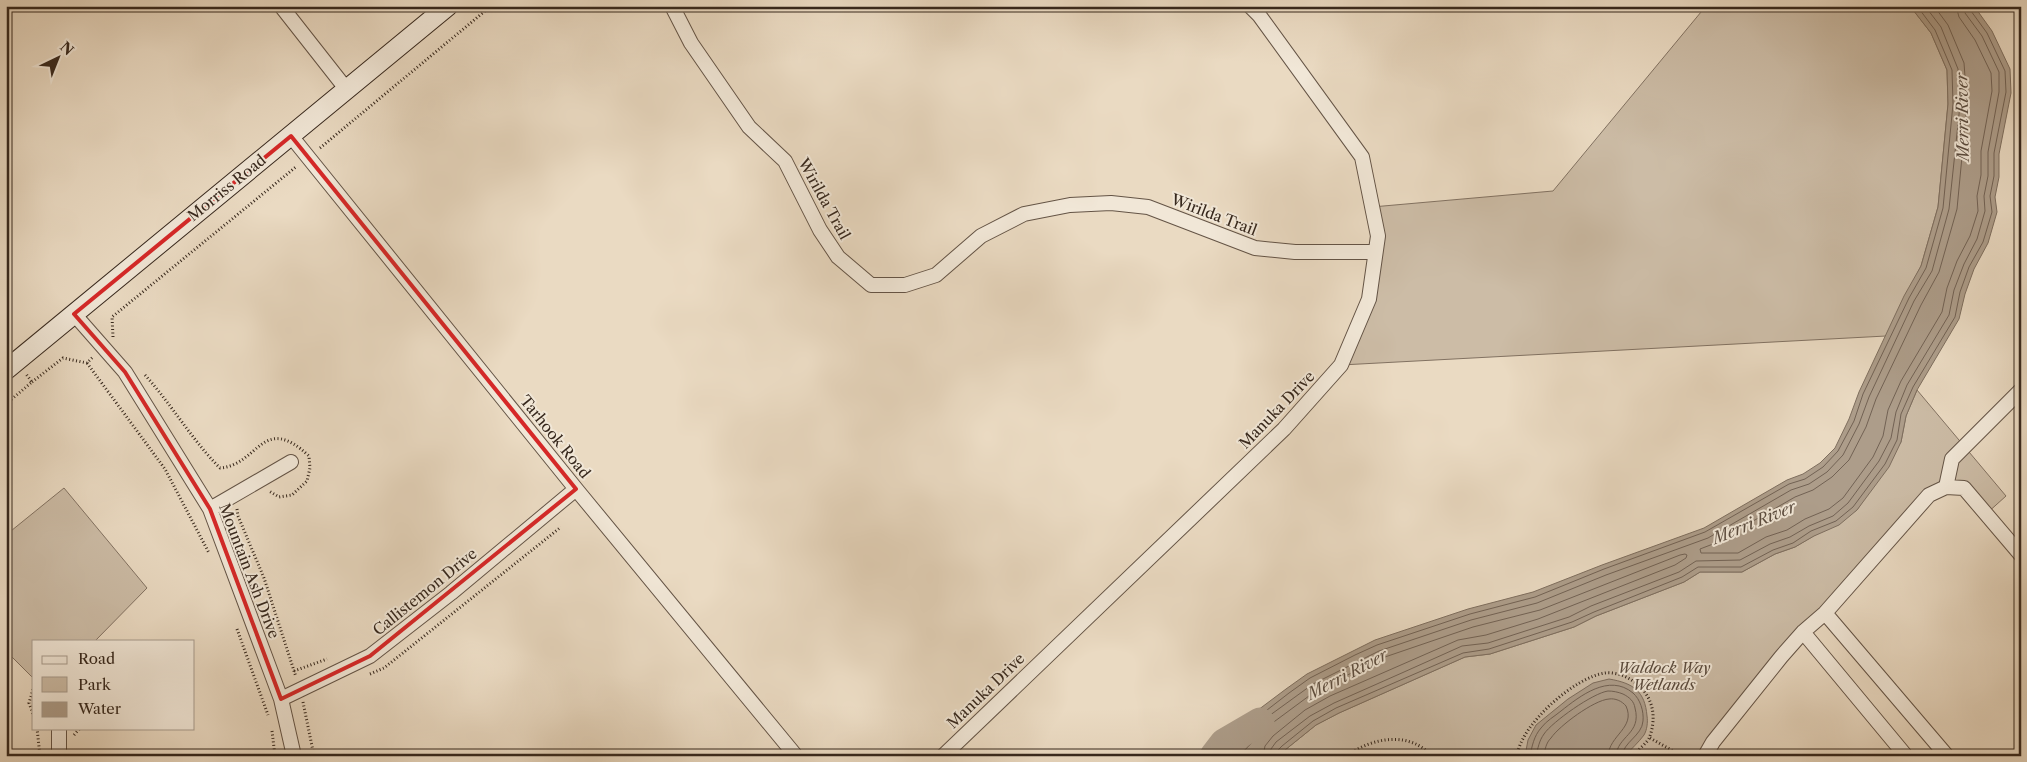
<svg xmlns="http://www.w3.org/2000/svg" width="2027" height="762" font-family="'Libre Caslon Text',serif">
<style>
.green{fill:#ccbca6;stroke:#827262}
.water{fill:#ad9d8a;stroke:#7e6e5e}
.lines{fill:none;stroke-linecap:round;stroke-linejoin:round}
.shore{stroke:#726254;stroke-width:1}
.river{stroke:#ad9d8a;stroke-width:29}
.street-casing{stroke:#645446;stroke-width:16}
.secondary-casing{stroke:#37281d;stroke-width:21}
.path{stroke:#37281d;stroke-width:3;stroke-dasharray:1 2.5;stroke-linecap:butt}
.street{stroke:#f1e7d7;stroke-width:14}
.secondary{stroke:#f1e7d7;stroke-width:19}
.marked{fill:none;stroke:#d62828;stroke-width:4;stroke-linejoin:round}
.labels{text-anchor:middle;stroke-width:4;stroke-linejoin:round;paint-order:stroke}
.street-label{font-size:15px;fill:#37281d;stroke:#f1e7d7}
.park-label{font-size:15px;font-style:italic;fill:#5c4d3f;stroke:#f1e7d7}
.water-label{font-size:16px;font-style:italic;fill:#5a4b3e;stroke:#f1e7d7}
</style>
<rect width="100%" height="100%" fill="#eadac2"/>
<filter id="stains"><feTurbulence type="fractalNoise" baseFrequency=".004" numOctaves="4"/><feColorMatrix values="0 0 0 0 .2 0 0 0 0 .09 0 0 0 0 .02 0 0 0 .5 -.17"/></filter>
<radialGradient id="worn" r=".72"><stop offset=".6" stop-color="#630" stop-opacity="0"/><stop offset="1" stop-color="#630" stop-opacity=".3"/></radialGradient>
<path class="green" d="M 1706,6 L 1910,6 L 1931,33 L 1947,70 L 1948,104 L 1938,207 L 1921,266 L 1886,336 L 1341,365 L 1369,299 L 1378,236 L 1372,207 L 1553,191 Z
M 1917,390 L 2006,496 L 1986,514 L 1964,488 L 1929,495 L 1705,756 L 1280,756 L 1285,750 L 1316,725 L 1339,713 L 1465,657 L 1490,654 L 1574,627 L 1596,616 L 1684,582 L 1700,572 L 1742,572 L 1775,554 L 1795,547 L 1857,510 L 1901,442 L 1906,416 Z
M 64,488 L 147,588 L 95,641 L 34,641 L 34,679 L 6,651 L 6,535 Z"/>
<path class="water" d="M 1910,6 L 1974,6 L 1992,31 L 2010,69 L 2011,93 L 1999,154 L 1999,177 L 1995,197 L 1997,212 L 1988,243 L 1974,269 L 1965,294 L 1959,319 L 1917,390 L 1906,416 L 1901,442 L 1889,467 L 1857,510 L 1839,525 L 1814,536 L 1795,547 L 1775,554 L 1742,572 L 1700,572 L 1684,582 L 1596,616 L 1574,627 L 1490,654 L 1465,657 L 1339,713 L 1316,725 L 1285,750 L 1280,756 L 1213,756 L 1254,713 L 1286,689 L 1307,674 L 1375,640 L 1468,609 L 1533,592 L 1602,565 L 1704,528 L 1787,480 L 1803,474 L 1820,463 L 1835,448 L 1849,419 L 1859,392 L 1904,296 L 1921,266 L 1938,207 L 1948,104 L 1947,70 L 1931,33 Z
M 1609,679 C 1633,683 1645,691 1647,716 C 1648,722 1647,730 1644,735 C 1639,742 1631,749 1625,756 L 1525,756 L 1528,740 L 1536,725 L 1568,699 L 1593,683 Z"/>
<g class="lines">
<path class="shore" d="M 1934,6 L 1948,25 L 1964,63 L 1967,104 L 1957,209 L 1939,272 L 1921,305 L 1876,399 L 1866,427 L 1849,460 L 1832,477 L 1813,490 L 1795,497 L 1713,544 L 1700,549 L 1701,553 L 1738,553 L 1766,537 L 1787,530 L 1805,519 L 1829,509 L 1843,498 L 1873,457 L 1883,436 L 1888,410 L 1901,381 L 1942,312 L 1947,288 L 1957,261 L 1970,236 L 1978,211 L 1977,196 L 1981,175 L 1981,151 L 1992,91 L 1991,73 L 1975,40 L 1959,17 L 1956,6
M 1220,756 L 1258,717 L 1289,693 L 1310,678 L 1355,655 L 1377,645 L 1470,614 L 1535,597 L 1604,569 L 1705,532 L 1789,484 L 1805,479 L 1823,467 L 1838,451 L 1854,421 L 1863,394 L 1909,298 L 1926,268 L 1943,208 L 1953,104 L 1952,70 L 1935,30 L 1917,6
M 1229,756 L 1262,721 L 1313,684 L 1379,651 L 1471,620 L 1537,603 L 1606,575 L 1708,538 L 1791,490 L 1809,484 L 1827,472 L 1843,455 L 1859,424 L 1869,397 L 1914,301 L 1932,271 L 1949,209 L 1960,105 L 1958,69 L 1941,27 L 1925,6
M 1239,756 L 1267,727 L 1317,690 L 1382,658 L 1473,627 L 1540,610 L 1680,555 L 1685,554 L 1687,555 L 1686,558 L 1675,565 L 1538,619 L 1486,635 L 1458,640 L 1330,696 L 1305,710 L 1273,736 L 1265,746 L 1263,756
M 1270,756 L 1271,749 L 1276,742 L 1310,716 L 1334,703 L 1404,672 L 1462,646 L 1488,643 L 1569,617 L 1591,606 L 1679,572 L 1696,561 L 1740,560 L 1770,544 L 1790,537 L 1809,526 L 1833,516 L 1848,503 L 1879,461 L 1891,438 L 1896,412 L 1907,385 L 1949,315 L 1954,290 L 1964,264 L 1977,239 L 1985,211 L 1984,196 L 1988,176 L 1988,152 L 1999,92 L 1999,72 L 1982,36 L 1965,13 L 1964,6
M 1277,756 L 1277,751 L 1282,746 L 1313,721 L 1336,708 L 1463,653 L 1489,649 L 1572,622 L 1594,612 L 1682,577 L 1698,567 L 1741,567 L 1773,550 L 1793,543 L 1811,531 L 1836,521 L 1853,507 L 1885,464 L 1897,440 L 1901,414 L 1913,387 L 1955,317 L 1960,292 L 1969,267 L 1983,242 L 1992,212 L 1990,196 L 1994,176 L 1994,153 L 2006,92 L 2005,71 L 1987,33 L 1971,11 L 1970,6
M 1530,756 C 1532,746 1534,736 1541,728 C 1546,721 1555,716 1561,711 C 1580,696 1609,673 1633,693 C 1640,699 1644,711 1643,721 C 1642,736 1623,742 1622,756
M 1536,756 C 1538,748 1539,741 1544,734 C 1552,722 1593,693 1608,691 C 1613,691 1618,692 1623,694 C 1629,697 1634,701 1635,708 C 1642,734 1617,736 1616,756
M 1544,756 C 1545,749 1546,743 1551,738 C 1559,726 1594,700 1609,699 C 1615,698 1622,701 1626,706 C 1636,728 1609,735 1608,756"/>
<path class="river" d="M 1214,756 L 1224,743 L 1260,722"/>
<defs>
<path id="street" d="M 281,6 L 347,90
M 672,6 L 691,43 L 749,127 L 785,161 L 820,230 L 838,257 L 871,285 L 905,285 L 936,275 L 981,236 L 1024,214 L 1070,205 L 1111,203 L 1148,207 L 1255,248 L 1295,252 L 1375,252
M 291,136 L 576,489 L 796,756
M 74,314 L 125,372 L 210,509 L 281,699 L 294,756
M 1946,487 L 1952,459 L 2021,390
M 210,509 L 291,462
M 1825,613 L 1947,756
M 1803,632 L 1906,756
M 281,699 L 370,656 L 451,593 L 576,489
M 59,756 L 59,728
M 943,756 L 1284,429 L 1341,365 L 1369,299 L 1378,236 L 1362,157 L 1259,15 L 1250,6
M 1705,756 L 1713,742 L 1781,657 L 1803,632 L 1825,613 L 1929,495 L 1946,487 L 1964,488 L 2021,555"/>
<path id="secondary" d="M 6,370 L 448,6"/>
</defs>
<use href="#street" class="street-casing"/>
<use href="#secondary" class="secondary-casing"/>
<path class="path" d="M 320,148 L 491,6
M 113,337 L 112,317 L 297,166
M 87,363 L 165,469 L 209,553
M 145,375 C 172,405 192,440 220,468 C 259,465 262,412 309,456 L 310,468 L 307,481 L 292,495 L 279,497 L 269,491
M 32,382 L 63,358 L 87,363 L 93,357
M 6,404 L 32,382 L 26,374
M 237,509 L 238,516 L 264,578 L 296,677
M 237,629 L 268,715
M 294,671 L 327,659
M 370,674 L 384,668 L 561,527
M 34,686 L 29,703 L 34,717
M 303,702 L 314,756
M 37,728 L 40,756
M 272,731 L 275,756
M 74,735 L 80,728
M 1650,738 L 1682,756
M 1346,756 C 1372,738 1408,730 1432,756
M 1517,756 C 1521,724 1575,677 1605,673 C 1611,672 1619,674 1624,676 C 1648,687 1659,709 1650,736 C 1648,743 1638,749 1633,756"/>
<use href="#street" class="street"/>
<use href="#secondary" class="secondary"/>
</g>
<path class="marked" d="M 291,136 L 576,489 L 370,656 L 281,699 L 210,509 L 125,372 L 74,314 Z"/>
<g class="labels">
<g class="street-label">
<text transform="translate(227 188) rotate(-39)" y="5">Morriss Road</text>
<text transform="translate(824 199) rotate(61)" y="5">Wirilda Trail</text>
<text transform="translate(1214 215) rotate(21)" y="5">Wirilda Trail</text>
<text transform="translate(1277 410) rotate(-46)" y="5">Manuka Drive</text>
<text transform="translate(555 437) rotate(51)" y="5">Tarhook Road</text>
<text transform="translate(249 571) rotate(69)" y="5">Mountain Ash Drive</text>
<text transform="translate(425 592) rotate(-39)" y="5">Callistemon Drive</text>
<text transform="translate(986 691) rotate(-44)" y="5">Manuka Drive</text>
</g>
<g class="park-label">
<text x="1664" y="673">Waldock Way<tspan x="1664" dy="17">Wetlands</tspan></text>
</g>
<g class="water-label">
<text transform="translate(1962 117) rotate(-91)" y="6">Merri River</text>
<text transform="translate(1754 522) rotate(-22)" y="6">Merri River</text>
<text transform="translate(1347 674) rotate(-28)" y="6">Merri River</text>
</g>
</g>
<rect width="2027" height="762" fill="none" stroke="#eadac2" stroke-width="25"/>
<rect x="8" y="8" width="2012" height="747" fill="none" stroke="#37281d" stroke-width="2.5"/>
<rect x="12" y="12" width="2002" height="737" fill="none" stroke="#37281d"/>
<rect x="32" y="640" width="162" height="90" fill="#f1e7d7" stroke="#a79b8d"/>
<rect x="42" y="656" width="25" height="8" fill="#f1e7d7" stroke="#a79b8d"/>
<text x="78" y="664" font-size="15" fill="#37281d">Road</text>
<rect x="42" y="677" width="25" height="15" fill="#ccbca6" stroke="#a79b8d"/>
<text x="78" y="690" font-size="15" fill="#37281d">Park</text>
<rect x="42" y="702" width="25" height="15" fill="#ad9d8a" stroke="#a79b8d"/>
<text x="78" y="714" font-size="15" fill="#37281d">Water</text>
<g transform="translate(58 58) rotate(43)" stroke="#f1e7d7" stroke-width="4" paint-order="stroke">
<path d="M0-4L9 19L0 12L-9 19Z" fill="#37281d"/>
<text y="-8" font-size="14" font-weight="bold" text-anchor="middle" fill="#37281d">N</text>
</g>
<rect width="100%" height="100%" filter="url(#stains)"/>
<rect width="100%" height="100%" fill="url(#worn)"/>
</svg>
